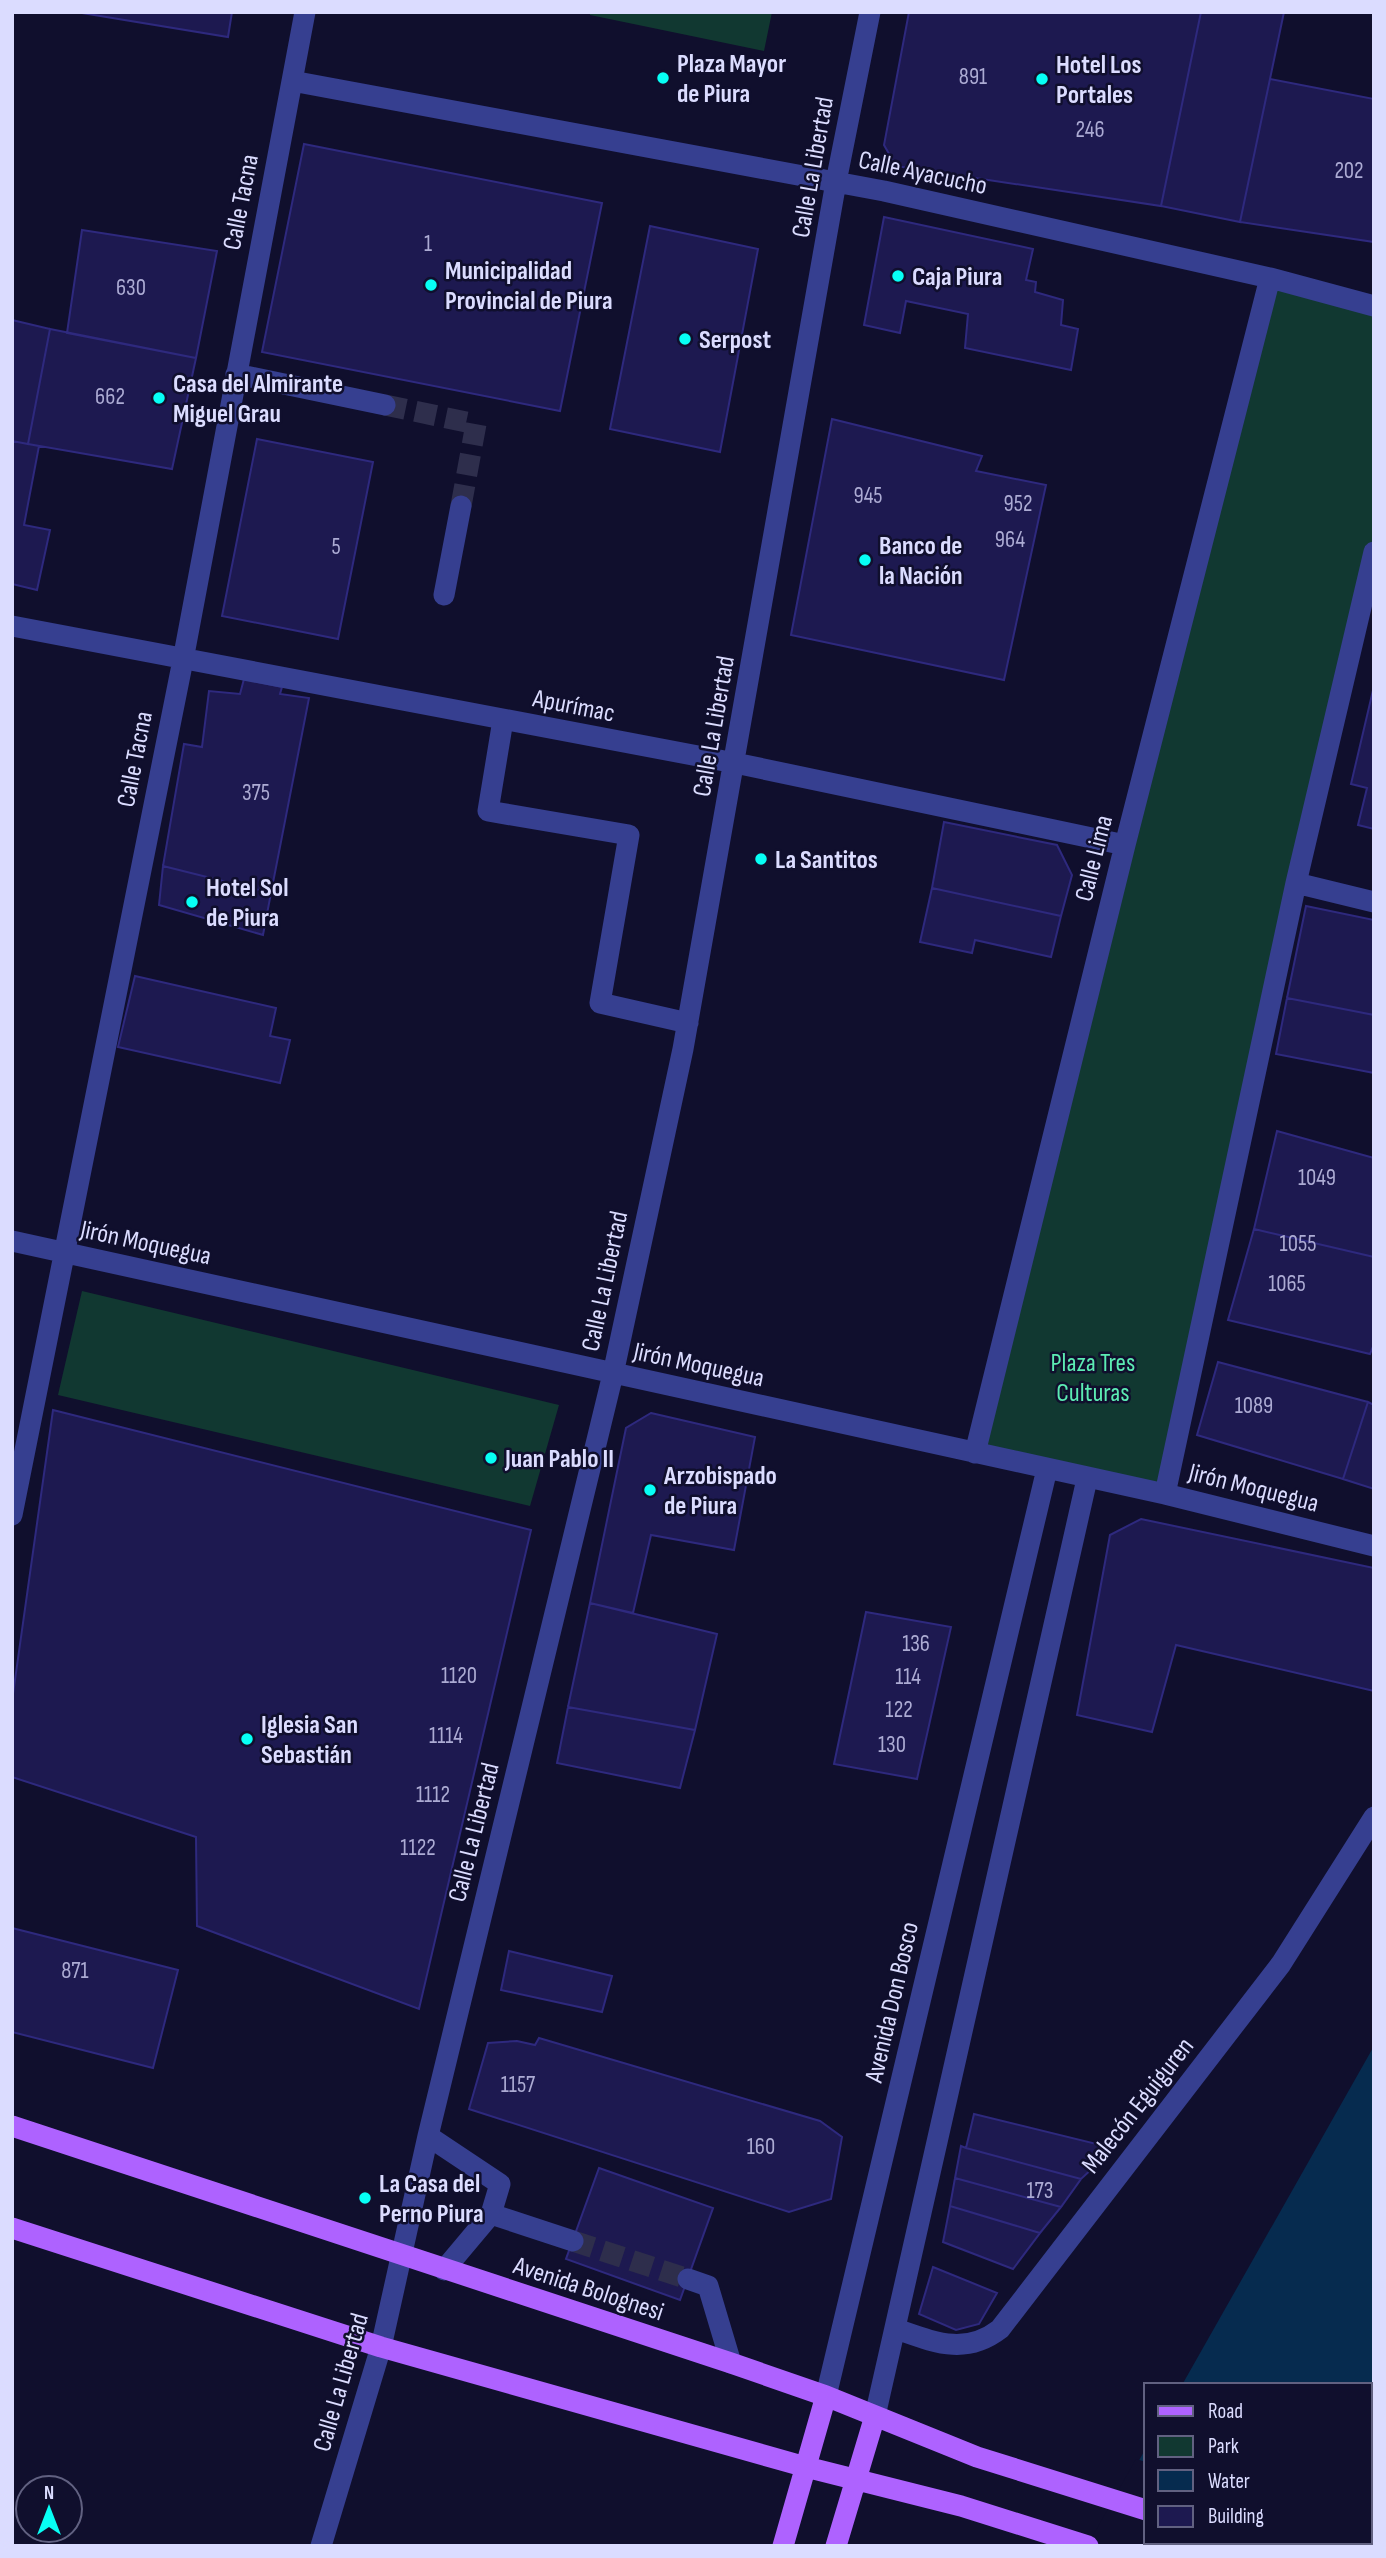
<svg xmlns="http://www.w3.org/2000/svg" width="1386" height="2558" font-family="'Sofia Sans Condensed',sans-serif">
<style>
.green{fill:#113831}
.water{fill:#062b4f}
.pier{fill:#100f2d}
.building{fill:#1d1950;stroke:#2e297e;stroke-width:2}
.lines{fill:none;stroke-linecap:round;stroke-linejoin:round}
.minor-tunnel{stroke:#2e2e4c;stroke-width:21;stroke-dasharray:21 10;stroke-linecap:butt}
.minor{stroke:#363f90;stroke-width:21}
.major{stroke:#ae62ff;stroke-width:21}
.poi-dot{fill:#07fff5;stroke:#100f2d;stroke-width:2.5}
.labels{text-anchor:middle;stroke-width:5;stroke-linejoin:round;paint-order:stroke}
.number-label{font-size:23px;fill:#acabd3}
.poi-label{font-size:26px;font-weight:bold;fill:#dbdcff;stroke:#100f2d;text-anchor:start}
.street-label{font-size:26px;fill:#dbdcff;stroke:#100f2d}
.park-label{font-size:26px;fill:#5cebb3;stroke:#100f2d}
</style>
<rect width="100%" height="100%" fill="#100f2d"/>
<path class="green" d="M 590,12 L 772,12 L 764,51 L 590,15 Z
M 1270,278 L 1374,306 L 1374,552 L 1165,1494 L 975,1453 Z
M 82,1291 L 559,1405 L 530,1506 L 58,1395 Z"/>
<path class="water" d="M 1374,2046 L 1374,2546 L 1091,2546 L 1146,2448 L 1146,2542 L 1370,2542 L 1370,2385 L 1182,2385 Z"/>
<path class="pier" d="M 1136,2459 L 1146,2462 L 1146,2542 L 1370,2542 L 1370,2532 L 1374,2533 L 1374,2546 L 1087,2546 Z"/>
<path class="building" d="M 76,12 L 232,12 L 228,37 Z
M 909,12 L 1201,12 L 1161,206 L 896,166 L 884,145 Z
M 1201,12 L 1284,12 L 1240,222 L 1161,206 Z
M 1270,79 L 1374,99 L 1374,242 L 1240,222 Z
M 304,144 L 602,203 L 560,411 L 262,352 Z
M 884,217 L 1033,249 L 1026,280 L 1036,282 L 1035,292 L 1063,300 L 1061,325 L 1078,329 L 1071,370 L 965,348 L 968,314 L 906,301 L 900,333 L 864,325 Z
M 650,226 L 758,249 L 720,452 L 610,429 Z
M 82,230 L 217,251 L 196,358 L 67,333 Z
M 12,320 L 50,329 L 28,444 L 12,441 Z
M 50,329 L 196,358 L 172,469 L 28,444 Z
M 832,419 L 982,456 L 976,471 L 1046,485 L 1004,680 L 791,635 Z
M 257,439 L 373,462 L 338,639 L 222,616 Z
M 12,441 L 39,446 L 24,525 L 50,530 L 37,590 L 12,584 Z
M 244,679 L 282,687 L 280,694 L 309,698 L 271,893 L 163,866 L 184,744 L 202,747 L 209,691 L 240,694 Z
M 1374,686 L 1374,829 L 1358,825 L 1367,788 L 1351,784 Z
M 944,822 L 1057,845 L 1072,875 L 1061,916 L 932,888 Z
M 163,866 L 271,893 L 263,935 L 159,905 Z
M 932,888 L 1061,916 L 1051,957 L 975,940 L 972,953 L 920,942 Z
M 1306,906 L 1374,920 L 1374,1015 L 1287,998 Z
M 135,976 L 276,1008 L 270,1036 L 290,1040 L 280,1083 L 118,1047 Z
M 1287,998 L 1374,1015 L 1374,1073 L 1276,1054 Z
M 1277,1131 L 1374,1158 L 1374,1257 L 1254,1229 Z
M 1254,1229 L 1374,1257 L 1374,1344 L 1370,1354 L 1228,1320 Z
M 1218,1362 L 1368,1402 L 1343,1479 L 1197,1435 Z
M 1368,1402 L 1374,1405 L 1374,1489 L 1343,1479 Z
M 53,1410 L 531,1530 L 419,2009 L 197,1926 L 196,1837 L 12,1777 L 12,1701 Z
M 651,1413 L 755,1437 L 734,1550 L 651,1535 L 633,1613 L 590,1603 L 626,1428 Z
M 1141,1519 L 1374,1568 L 1374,1691 L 1176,1645 L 1152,1732 L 1077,1715 L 1110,1535 Z
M 590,1603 L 717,1634 L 695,1730 L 568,1707 Z
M 866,1612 L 951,1627 L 917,1779 L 834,1764 Z
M 568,1707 L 695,1730 L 680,1788 L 557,1763 Z
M 12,1928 L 178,1970 L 153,2068 L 12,2032 Z
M 509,1951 L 612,1976 L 602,2012 L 501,1990 Z
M 539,2038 L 820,2121 L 842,2137 L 831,2199 L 789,2212 L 469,2109 L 488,2043 L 517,2041 L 535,2045 Z
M 974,2114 L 1109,2147 L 1095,2166 L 1081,2179 L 966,2148 Z
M 961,2146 L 966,2148 L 1081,2179 L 1061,2207 L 955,2178 Z
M 599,2168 L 713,2208 L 680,2300 L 566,2259 Z
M 955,2178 L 1061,2207 L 1040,2233 L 950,2206 Z
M 950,2206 L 1040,2233 L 1013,2269 L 943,2242 Z
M 933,2267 L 997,2293 L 979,2324 L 956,2330 L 919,2314 Z"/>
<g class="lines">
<path class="minor-tunnel" d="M 385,405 L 476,424 L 461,506
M 573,2241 L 688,2279"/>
<path class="minor" d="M 292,81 L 884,191 L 1270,278 L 1374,306
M 236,374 L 385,405
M 444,595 L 461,506
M 12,626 L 735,763 L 1125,845
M 503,720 L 488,811 L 629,835 L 600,1003 L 688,1023
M 1296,883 L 1374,902
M 12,1241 L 1165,1494 L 1374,1546
M 975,1453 L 1125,845 L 1270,278
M 1165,1494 L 1296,883 L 1374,552
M 12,1515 L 183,660 L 305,12
M 428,2136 L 500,2184 L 491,2214
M 444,2270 L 491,2214 L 573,2241
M 688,2279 L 708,2286 L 731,2363
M 896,2329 C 934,2342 965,2356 1000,2329 L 1281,1964 L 1374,1817
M 826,2396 L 1047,1469
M 875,2416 L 1087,1479
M 321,2546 L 381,2347 L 428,2136 L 613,1374 L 683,1049 L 836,182 L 870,12"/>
<path class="major" d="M 12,2126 L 731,2363 L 826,2396 L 977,2457 L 1146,2510
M 12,2228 L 381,2347 L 806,2467 L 961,2506 L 1088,2546
M 1250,2542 L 1261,2546
M 783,2546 L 826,2396
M 836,2546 L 875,2416"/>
</g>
<g class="poi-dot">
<circle cx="663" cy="78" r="7"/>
<circle cx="1042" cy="79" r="7"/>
<circle cx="898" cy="276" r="7"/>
<circle cx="431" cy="285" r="7"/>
<circle cx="685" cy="339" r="7"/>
<circle cx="159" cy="398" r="7"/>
<circle cx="865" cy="560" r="7"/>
<circle cx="761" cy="859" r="7"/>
<circle cx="192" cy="902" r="7"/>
<circle cx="491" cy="1458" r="7"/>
<circle cx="650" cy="1490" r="7"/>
<circle cx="247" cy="1739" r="7"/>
<circle cx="365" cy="2198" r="7"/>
</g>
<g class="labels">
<g class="number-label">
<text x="973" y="84">891</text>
<text x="1090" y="137">246</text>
<text x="1349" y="178">202</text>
<text x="428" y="251">1</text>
<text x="131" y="295">630</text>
<text x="110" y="404">662</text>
<text x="868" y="503">945</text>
<text x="1018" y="511">952</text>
<text x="1010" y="547">964</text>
<text x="336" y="554">5</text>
<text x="256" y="800">375</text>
<text x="1317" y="1185">1049</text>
<text x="1298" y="1251">1055</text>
<text x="1287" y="1291">1065</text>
<text x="1254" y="1413">1089</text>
<text x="916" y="1651">136</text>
<text x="459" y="1683">1120</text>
<text x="908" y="1684">114</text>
<text x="899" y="1717">122</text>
<text x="446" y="1743">1114</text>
<text x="892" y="1752">130</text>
<text x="433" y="1802">1112</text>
<text x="418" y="1855">1122</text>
<text x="75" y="1978">871</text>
<text x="518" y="2092">1157</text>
<text x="761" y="2154">160</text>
<text x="1040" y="2198">173</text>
</g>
<g class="poi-label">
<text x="677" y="72">Plaza Mayor<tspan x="677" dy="30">de Piura</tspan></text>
<text x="1056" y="73">Hotel Los<tspan x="1056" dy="30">Portales</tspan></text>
<text x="445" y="279">Municipalidad<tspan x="445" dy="30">Provincial de Piura</tspan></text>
<text x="912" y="285">Caja Piura</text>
<text x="699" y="348">Serpost</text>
<text x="173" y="392">Casa del Almirante<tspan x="173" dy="30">Miguel Grau</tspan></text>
<text x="879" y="554">Banco de<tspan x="879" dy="30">la Nación</tspan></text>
<text x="775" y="868">La Santitos</text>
<text x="206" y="896">Hotel Sol<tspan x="206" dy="30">de Piura</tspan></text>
<text x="505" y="1467">Juan Pablo II</text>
<text x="664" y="1484">Arzobispado<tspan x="664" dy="30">de Piura</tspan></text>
<text x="261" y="1733">Iglesia San<tspan x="261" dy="30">Sebastián</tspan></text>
<text x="379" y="2192">La Casa del<tspan x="379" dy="30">Perno Piura</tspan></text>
</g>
<g class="street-label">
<text transform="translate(812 167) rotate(-80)" y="9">Calle La Libertad</text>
<text transform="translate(923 172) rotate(12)" y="9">Calle Ayacucho</text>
<text transform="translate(240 202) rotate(-79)" y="9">Calle Tacna</text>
<text transform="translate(574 705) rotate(11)" y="9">Apurímac</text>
<text transform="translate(713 726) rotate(-80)" y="9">Calle La Libertad</text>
<text transform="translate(134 759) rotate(-79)" y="9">Calle Tacna</text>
<text transform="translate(1093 858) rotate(-76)" y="9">Calle Lima</text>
<text transform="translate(146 1242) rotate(12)" y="9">Jirón Moquegua</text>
<text transform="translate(604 1281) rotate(-78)" y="9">Calle La Libertad</text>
<text transform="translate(699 1364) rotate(12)" y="9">Jirón Moquegua</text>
<text transform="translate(1254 1487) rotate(14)" y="9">Jirón Moquegua</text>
<text transform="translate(473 1832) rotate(-76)" y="9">Calle La Libertad</text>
<text transform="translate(891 2002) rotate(-77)" y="9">Avenida Don Bosco</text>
<text transform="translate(1137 2105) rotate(-52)" y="9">Malecón Eguiguren</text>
<text transform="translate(589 2288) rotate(18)" y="9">Avenida Bolognesi</text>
<text transform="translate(340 2382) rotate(-74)" y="9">Calle La Libertad</text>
</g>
<g class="park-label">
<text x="1093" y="1371">Plaza Tres<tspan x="1093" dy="30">Culturas</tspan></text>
</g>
</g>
<rect width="1386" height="2558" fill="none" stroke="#dbdcff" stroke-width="28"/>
<rect x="1144" y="2383" width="228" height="161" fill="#100f2d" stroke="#616181" stroke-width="2"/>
<rect x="1158" y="2406" width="35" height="10" fill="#ae62ff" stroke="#616181" stroke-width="2"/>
<text x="1208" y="2418" font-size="21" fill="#dbdcff">Road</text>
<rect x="1158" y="2436" width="35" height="21" fill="#113831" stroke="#616181" stroke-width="2"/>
<text x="1208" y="2453" font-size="21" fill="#dbdcff">Park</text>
<rect x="1158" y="2470" width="35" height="21" fill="#062b4f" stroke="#616181" stroke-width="2"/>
<text x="1208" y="2488" font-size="21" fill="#dbdcff">Water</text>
<rect x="1158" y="2506" width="35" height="21" fill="#1d1950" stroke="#616181" stroke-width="2"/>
<text x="1208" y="2523" font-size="21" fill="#dbdcff">Building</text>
<g transform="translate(49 2509)"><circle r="33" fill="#100f2d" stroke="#616181" stroke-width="2"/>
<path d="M0-5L12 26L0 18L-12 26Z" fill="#07fff5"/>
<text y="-10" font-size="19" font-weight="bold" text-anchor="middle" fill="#dbdcff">N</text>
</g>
</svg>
